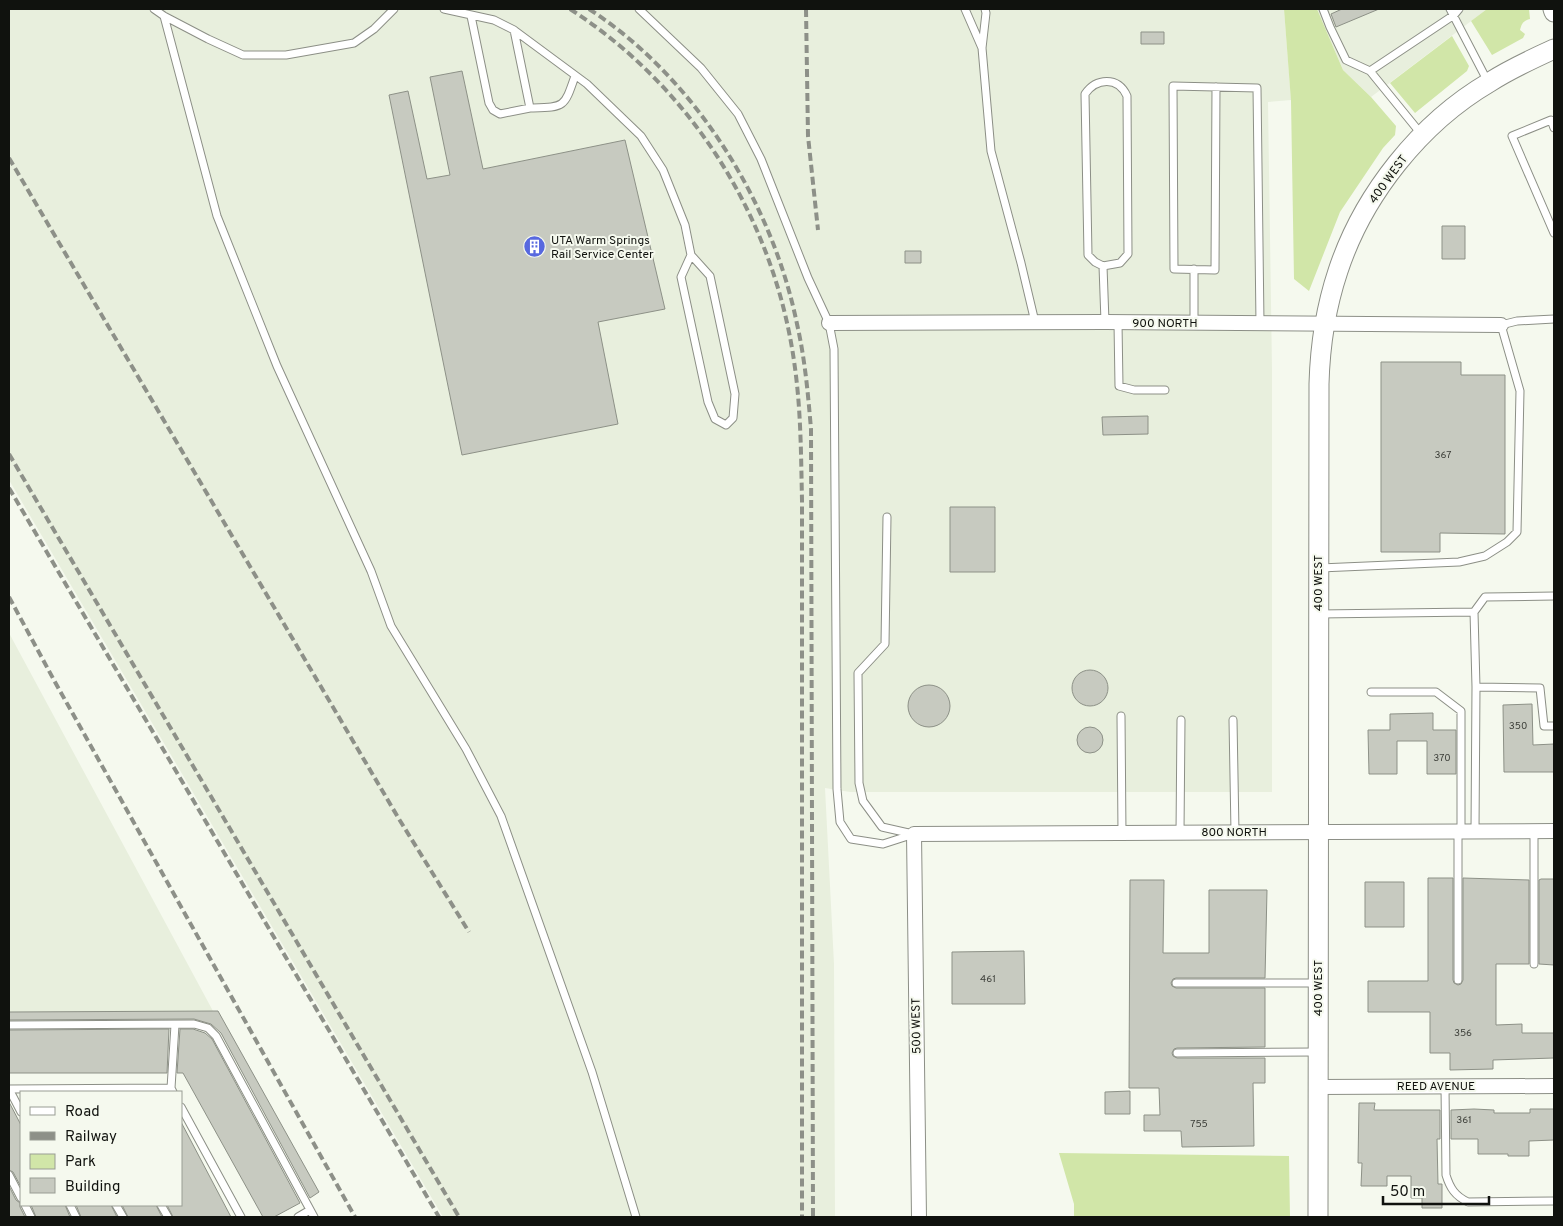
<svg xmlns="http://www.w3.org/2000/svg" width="1563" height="1226" font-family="Overpass,sans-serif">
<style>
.built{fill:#e8efdd}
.green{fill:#d1e6a8}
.building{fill:#c7cac0;stroke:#8d9187}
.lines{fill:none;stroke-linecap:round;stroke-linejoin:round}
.lane-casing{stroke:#8c8f86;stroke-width:9}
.street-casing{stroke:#8c8f86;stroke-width:16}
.secondary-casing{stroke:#8c8f86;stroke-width:21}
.lane{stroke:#fff;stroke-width:7}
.street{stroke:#fff;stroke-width:14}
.secondary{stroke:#fff;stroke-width:19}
.rail{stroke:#8d9088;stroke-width:4;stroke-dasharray:8 4;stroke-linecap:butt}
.labels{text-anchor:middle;stroke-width:4;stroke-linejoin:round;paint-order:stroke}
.number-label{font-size:10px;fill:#3e403a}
.street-label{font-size:12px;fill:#10120e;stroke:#f5f9ee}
.poi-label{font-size:12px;fill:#10120e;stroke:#f5f9ee;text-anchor:start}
</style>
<rect width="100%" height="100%" fill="#f5f9ee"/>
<path class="built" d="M 9,9 L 1284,9 L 1291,100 L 1268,102 L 1272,370 L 1272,792 L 850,792 L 825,788 L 834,964 L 835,1217 L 443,1217 L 9,480 Z
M 1317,9 L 1487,9 L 1371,97 L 1343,70 Z
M 9,633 L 220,1024 L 9,1024 Z"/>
<path class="green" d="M 1284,9 L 1317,9 L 1343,70 L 1371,97 L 1396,126 L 1395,135 L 1383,148 L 1340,212 L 1309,291 L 1294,279 L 1291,101 Z
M 1487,9 L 1529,9 L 1530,19 C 1523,21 1522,23 1520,30 L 1525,34 L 1523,38 L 1492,55 L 1471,21 Z
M 1452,36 L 1469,66 L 1467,71 L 1415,113 L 1390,83 Z
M 1059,1153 L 1289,1156 L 1290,1217 L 1074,1217 L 1074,1204 Z"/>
<path class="building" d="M 1342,9 L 1379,9 L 1336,27 L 1331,14 Z
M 1141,32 L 1164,32 L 1164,44 L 1141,44 Z
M 462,71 L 483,169 L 625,140 L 665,309 L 598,322 L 618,424 L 462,455 L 389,95 L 408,91 L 427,179 L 450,175 L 430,77 Z
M 1442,226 L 1465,226 L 1465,259 L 1442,259 Z
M 905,251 L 921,251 L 921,263 L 905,263 Z
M 1381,362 L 1461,362 L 1461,375 L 1505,375 L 1505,534 L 1440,533 L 1440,552 L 1381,552 Z
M 1148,416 L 1148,434 L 1103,435 L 1102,417 Z
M 950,507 L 995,507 L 995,572 L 950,572 Z
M1072 688a18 18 0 1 1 36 0a18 18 0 1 1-36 0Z
M908 706a21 21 0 1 1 42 0a21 21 0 1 1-42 0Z
M 1532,704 L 1533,745 L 1554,744 L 1554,772 L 1504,772 L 1503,705 Z
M 1433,713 L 1433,730 L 1456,730 L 1456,774 L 1427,774 L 1427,741 L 1397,741 L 1397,774 L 1369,774 L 1368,730 L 1390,730 L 1390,714 Z
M1077 740a13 13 0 1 1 26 0a13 13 0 1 1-26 0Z
M 1428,878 L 1453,878 L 1453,980 L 1454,983 L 1458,985 L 1461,984 L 1463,980 L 1463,878 L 1529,880 L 1529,964 L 1496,964 L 1496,1025 L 1522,1024 L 1522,1033 L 1554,1033 L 1554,1058 L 1493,1060 L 1493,1069 L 1450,1070 L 1450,1053 L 1430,1053 L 1430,1012 L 1368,1012 L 1368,981 L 1428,981 Z
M 1541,879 L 1554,879 L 1554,965 L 1539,964 L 1539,880 Z
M 1130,880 L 1164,880 L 1163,953 L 1209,953 L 1209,890 L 1267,890 L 1265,978 L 1176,978 L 1173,979 L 1171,983 L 1172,986 L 1176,988 L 1265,988 L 1265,1047 L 1177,1048 L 1174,1049 L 1172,1053 L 1173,1056 L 1177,1058 L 1265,1058 L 1265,1083 L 1253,1083 L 1254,1146 L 1182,1147 L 1181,1131 L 1144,1131 L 1144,1115 L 1160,1115 L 1159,1088 L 1129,1088 Z
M 1365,882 L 1404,882 L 1404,927 L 1365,927 Z
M 1024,951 L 1025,1004 L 952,1004 L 952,952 Z
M 218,1011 L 319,1192 L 310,1198 L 221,1033 L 211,1024 L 194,1019 L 9,1020 L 9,1012 Z
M 169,1029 L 167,1073 L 9,1073 L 9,1030 Z
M 180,1029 L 193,1029 L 205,1033 L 212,1039 L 300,1203 L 274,1217 L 263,1217 L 183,1073 L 177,1073 Z
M 1130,1091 L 1130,1114 L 1105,1114 L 1105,1092 Z
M 9,1102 L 21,1125 L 21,1187 L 13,1172 L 9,1170 Z
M 1359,1103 L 1375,1103 L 1374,1110 L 1440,1110 L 1440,1139 L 1437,1139 L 1438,1184 L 1442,1184 L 1442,1208 L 1422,1208 L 1422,1198 L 1411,1198 L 1411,1176 L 1387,1176 L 1387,1186 L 1361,1186 L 1362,1163 L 1358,1163 Z
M 1474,1109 L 1494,1110 L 1494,1113 L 1530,1113 L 1530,1109 L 1554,1109 L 1554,1140 L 1529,1141 L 1529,1156 L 1508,1156 L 1508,1154 L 1478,1154 L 1478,1139 L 1451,1139 L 1451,1110 Z
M 181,1122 L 231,1217 L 173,1217 L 167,1205 L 181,1205 Z
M 9,1186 L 16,1200 L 20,1203 L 20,1207 L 25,1217 L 9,1217 Z
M 31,1205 L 65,1205 L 70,1217 L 36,1217 Z
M 76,1205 L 111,1205 L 117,1217 L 81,1217 Z
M 122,1205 L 156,1205 L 162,1217 L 128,1217 Z"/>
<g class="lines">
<defs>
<path id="lane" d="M 154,9 L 164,16 L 208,39 L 243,55 L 286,55 L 354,43 L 374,29 L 394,9
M 444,9 L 494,20 L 514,30 L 587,84 L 641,136 L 663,170 L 685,225 L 691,255 L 710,276 L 735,394 L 733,418 L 726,425 L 715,419 L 708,402 L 681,277 L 691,255
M 639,9 L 701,68 L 738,114 L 761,159 L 808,278 L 829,323 L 834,349 L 837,789 L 840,822 L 851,839 L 883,844 L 914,834
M 965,9 L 982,48
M 985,9 L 986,13 L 982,48 L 991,151 L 1021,263 L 1035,322
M 1323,9 L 1330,27 L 1346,60 L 1370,71
M 1450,9 L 1488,82
M 164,16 L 217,216 L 277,366 L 371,571 L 391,626 L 466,749 L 501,816 L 592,1072 L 636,1217
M 471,16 L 489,103 L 493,110 L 500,114 L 530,108 L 514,30
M 1216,87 L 1215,270 L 1174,269 L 1173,86 L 1257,88 L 1260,323
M 530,108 C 565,107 564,108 575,76
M 1554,128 L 1551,120 L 1512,136 L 1554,233
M 1422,135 L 1370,71 L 1454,15 L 1459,9
M 1103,266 L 1120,263 L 1128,254 L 1127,96 C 1118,76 1096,78 1085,94 L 1088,255 L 1095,262 L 1103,266 L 1105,322
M 1194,269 L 1194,323
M 1118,323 L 1119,386 L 1134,390 L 1165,390
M 887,517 L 885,644 L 858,673 L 859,783 L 863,801 L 882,827 L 913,834
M 1320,568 L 1459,562 L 1485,556 L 1507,542 L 1517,532 L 1520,391 L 1501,325 L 1517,321 L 1554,319
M 1319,614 L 1474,612
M 1476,687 L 1474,612 L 1485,597 L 1554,596
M 1371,692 L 1436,692 L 1461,711 L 1461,831
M 1121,716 L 1122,833
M 1233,720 L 1235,832
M 1458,831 L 1458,980
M 1475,831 L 1476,687 L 1540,688 L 1544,726 L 1554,726
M 1534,831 L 1534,964
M 1180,833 L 1181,720
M 1176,983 L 1318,983
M 9,1025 L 194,1024 L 208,1028 L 216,1036 L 314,1217
M 1177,1053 L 1316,1052
M 1445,1087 L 1446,1175 C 1450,1188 1455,1196 1468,1202 L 1554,1201
M 9,1089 L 171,1088
M 9,1089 L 21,1112
M 173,1092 L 171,1088 L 175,1025
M 181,1107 L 241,1217
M 9,1175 L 21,1198
M 25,1205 L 31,1217
M 70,1205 L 76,1217
M 116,1205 L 123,1217
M 161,1205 L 168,1217
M 298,1217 L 310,1210"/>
<path id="street" d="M 829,323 L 1105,322 L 1501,325
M 1318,1087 L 1554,1086
M 919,1217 L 914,834 L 1554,831"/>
<path id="secondary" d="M 1553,9 L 1554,12
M 1318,1217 L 1319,384 C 1320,346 1326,307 1338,271 C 1363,195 1420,123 1490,82 C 1510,69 1532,59 1554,49"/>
</defs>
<use href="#lane" class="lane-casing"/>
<use href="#street" class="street-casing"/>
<use href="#secondary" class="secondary-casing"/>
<use href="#lane" class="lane"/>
<use href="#street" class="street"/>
<use href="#secondary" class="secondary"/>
<path class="rail" d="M 570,9 C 694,89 776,222 795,368 C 801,412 801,456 802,500 L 802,1217
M 589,9 C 694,77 772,201 797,324 C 805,359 808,394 811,429 L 813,1217
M 806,9 L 808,136 L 818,230
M 9,158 L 399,819 L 469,932
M 9,454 L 459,1217
M 9,488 L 439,1217
M 9,597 L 55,682 L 355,1217"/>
</g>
<defs>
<symbol id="building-disc" viewBox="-11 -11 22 22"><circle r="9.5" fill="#5768df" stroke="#f5f9ee"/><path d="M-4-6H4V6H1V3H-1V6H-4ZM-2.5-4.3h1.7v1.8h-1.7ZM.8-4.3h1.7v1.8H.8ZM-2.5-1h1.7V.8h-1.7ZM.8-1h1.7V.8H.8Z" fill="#fff"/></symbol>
</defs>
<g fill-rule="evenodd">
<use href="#building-disc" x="522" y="234" width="25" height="25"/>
</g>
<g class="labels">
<g class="number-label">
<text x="1443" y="458">367</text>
<text x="1518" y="729">350</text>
<text x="1442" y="761">370</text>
<text x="988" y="982">461</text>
<text x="1463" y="1036">356</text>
<text x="1464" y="1123">361</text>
<text x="1199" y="1127">755</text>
</g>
<g class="street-label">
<text transform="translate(1388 179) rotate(-54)" y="4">400 WEST</text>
<text x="1165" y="327">900 NORTH</text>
<text transform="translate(1318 583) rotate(-90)" y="4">400 WEST</text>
<text x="1234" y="836">800 NORTH</text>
<text transform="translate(1318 988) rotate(-90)" y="4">400 WEST</text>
<text transform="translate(916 1026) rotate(-91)" y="4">500 WEST</text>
<text x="1436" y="1090">REED AVENUE</text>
</g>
<g class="poi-label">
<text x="551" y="244">UTA Warm Springs<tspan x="551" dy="14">Rail Service Center</tspan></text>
</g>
</g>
<rect width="1563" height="1226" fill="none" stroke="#10120e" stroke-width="20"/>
<rect x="20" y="1091" width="162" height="115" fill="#f5f9ee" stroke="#999d94"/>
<rect x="30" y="1107" width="25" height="8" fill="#ffffff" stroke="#999d94"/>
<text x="65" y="1116" font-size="15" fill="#10120e">Road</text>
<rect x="30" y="1132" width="25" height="8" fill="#8d9088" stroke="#999d94"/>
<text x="65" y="1141" font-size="15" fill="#10120e">Railway</text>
<rect x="30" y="1154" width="25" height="15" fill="#d1e6a8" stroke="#999d94"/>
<text x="65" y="1166" font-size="15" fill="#10120e">Park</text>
<rect x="30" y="1178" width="25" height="15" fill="#c7cac0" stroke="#999d94"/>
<text x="65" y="1191" font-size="15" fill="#10120e">Building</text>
<path d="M1383 1196v8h106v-8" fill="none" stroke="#10120e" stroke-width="2.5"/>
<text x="1390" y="1196" font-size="15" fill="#10120e" stroke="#f5f9ee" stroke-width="4" paint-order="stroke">50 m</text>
</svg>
